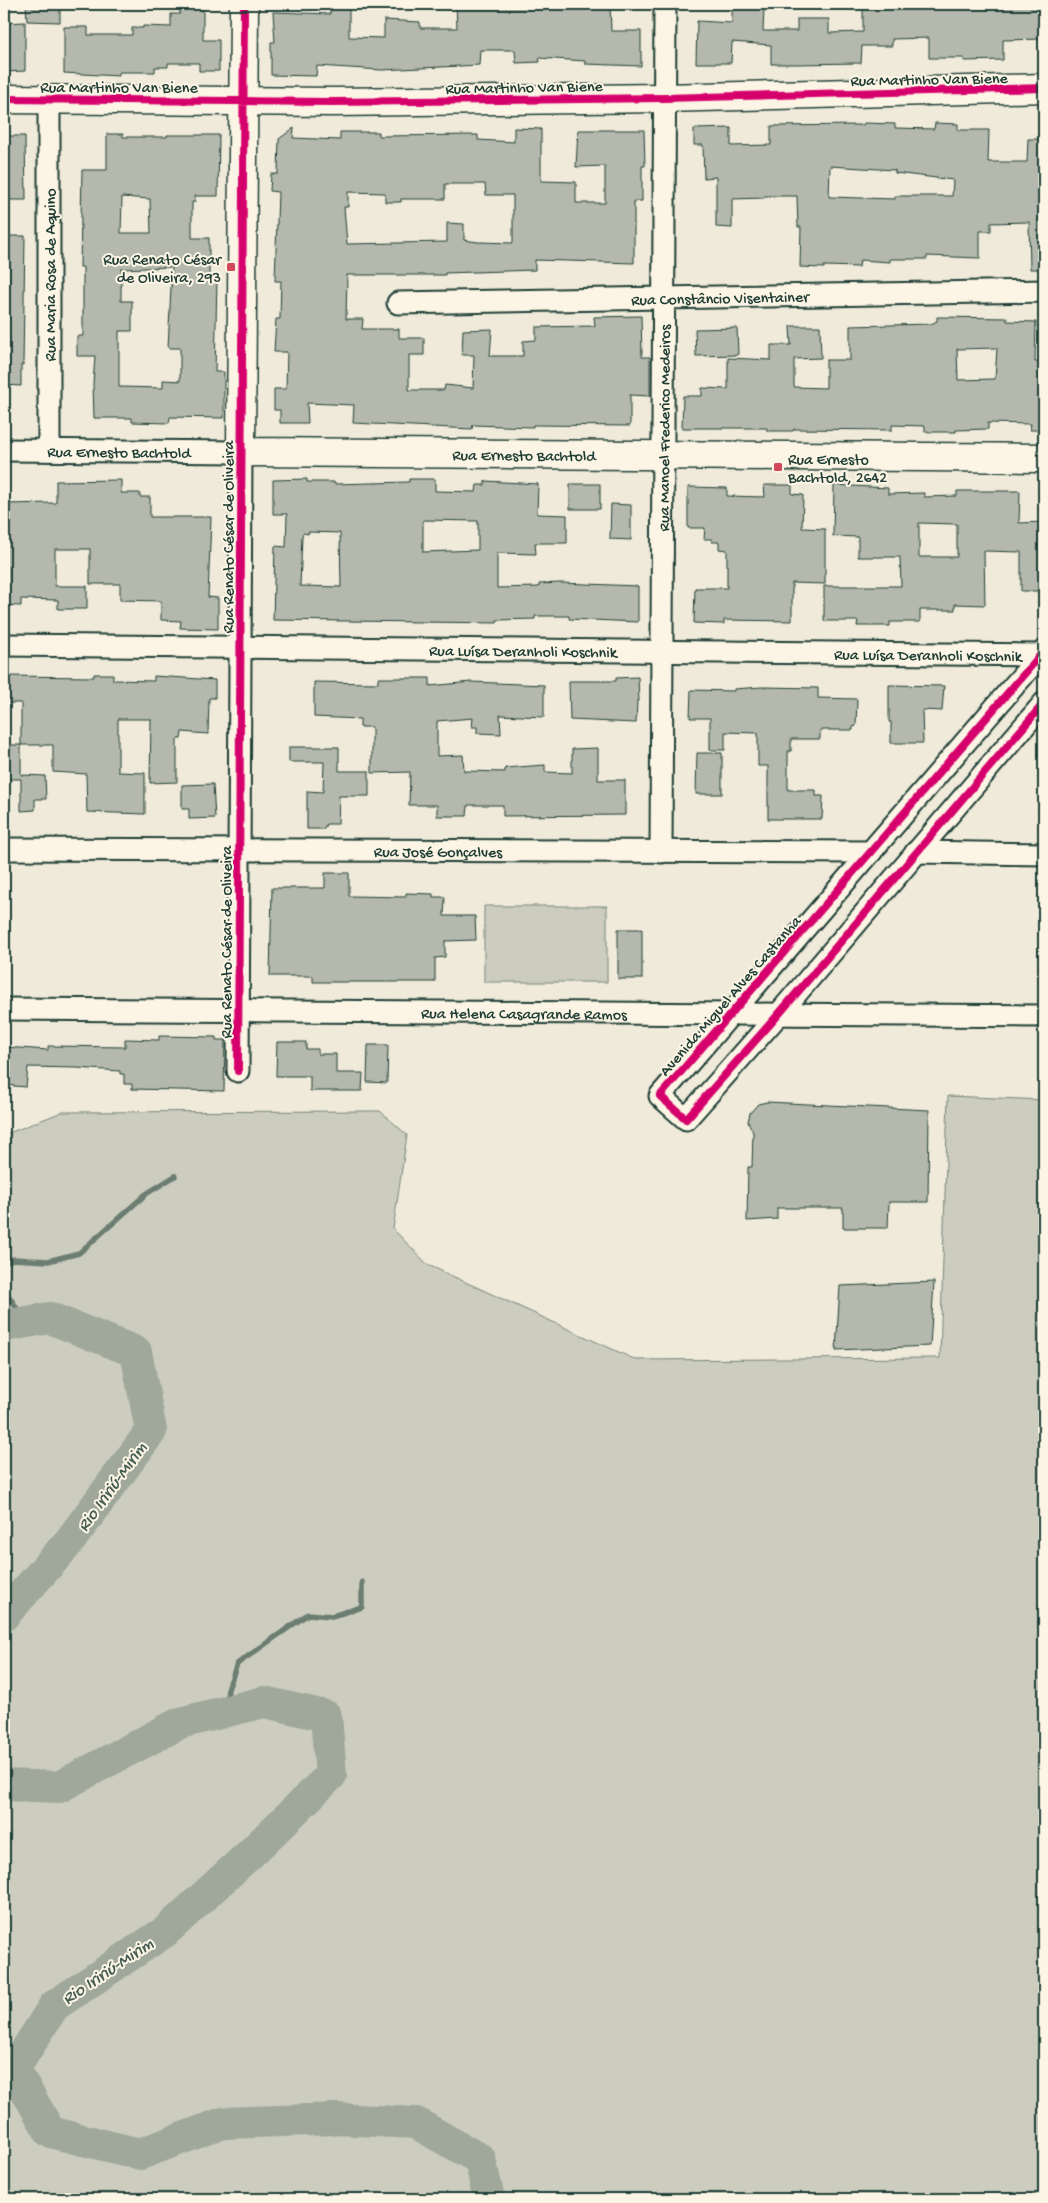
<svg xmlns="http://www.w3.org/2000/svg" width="1048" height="2203" font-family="'Gochi Hand',sans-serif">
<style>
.green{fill:#cccdbf;stroke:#76857a}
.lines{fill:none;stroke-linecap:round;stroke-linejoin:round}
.stream{stroke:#6c7d71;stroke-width:5.5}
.river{stroke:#9fa89a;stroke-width:32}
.building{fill:#b5b9ad;stroke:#1f3d34;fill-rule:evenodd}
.street-casing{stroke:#1f3d34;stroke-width:25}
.secondary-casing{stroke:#1f3d34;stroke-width:31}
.street{stroke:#fcf5e5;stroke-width:21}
.secondary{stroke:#fcf5e5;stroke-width:28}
.cycleway-casing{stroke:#fcf5e5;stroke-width:11}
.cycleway{stroke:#d6006c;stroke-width:8}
.poi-dot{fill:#d1495b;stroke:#fcf5e5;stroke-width:2}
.labels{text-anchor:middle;stroke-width:4;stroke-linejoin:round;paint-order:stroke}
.street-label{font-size:16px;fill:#1f3d34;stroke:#fcf5e5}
.poi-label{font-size:16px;fill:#1f3d34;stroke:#fcf5e5;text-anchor:end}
.water-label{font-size:18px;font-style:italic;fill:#455d53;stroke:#fcf5e5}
</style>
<rect width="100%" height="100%" fill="#efeada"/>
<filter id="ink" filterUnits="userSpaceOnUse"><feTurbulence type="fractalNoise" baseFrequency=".02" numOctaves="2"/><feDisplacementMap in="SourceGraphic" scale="10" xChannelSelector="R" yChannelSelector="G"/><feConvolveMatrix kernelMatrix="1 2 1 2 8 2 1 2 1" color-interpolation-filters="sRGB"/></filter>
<g filter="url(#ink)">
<path class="green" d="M 484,906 L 607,906 L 607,982 L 484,982 Z
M 948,1096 L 1044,1100 L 1044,2199 L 4,2199 L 4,1135 L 62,1112 L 380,1111 L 407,1135 L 393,1229 L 428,1265 L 636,1360 L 940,1358 Z"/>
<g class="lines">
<path class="stream" d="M 4,1263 L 13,1259 L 48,1261 L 79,1253 L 146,1194 L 175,1176
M 4,1289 L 26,1322
M 226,1711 L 228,1689 L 237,1664 L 308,1614 L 332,1616 L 362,1607 L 362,1582"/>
<path class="river" d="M 4,1326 L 50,1318 L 136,1352 L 151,1431 L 69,1542 L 4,1615
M 4,1785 L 59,1787 L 180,1723 L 264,1702 L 326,1716 L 331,1775 L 252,1852 L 166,1931 L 54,2006 L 14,2069 L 50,2132 L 140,2154 L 223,2123 L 336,2119 L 416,2123 L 480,2159 L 489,2199"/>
</g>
<path class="building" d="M 26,4 L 60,4 L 60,22 L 27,21 Z
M 330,4 L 349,4 L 349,37 L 384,38 L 384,20 L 420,22 L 420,28 L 457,28 L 456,4 L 610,4 L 611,31 L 641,31 L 641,66 L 585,64 L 585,61 L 539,58 L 540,62 L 516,63 L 515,50 L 480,50 L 479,65 L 382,70 L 317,66 L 316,76 L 271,75 L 271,42 L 275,42 L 273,12 L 330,14 Z
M 863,4 L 1044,4 L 1044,39 L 1003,40 L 1003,60 L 964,61 L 964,58 L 929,58 L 929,38 L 892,39 L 892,46 L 862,46 L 861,63 L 796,64 L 771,64 L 771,45 L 732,42 L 731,63 L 696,63 L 697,21 L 732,23 L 732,7 L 764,9 L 763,31 L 797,31 L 797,19 L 829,19 L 829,33 L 863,32 Z
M 180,8 L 203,8 L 203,40 L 219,40 L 219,71 L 199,71 L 199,63 L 168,63 L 168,67 L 155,67 L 155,72 L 119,72 L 119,76 L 64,73 L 64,27 L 88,27 L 88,35 L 132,35 L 132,28 L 143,28 L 143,26 L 171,27 L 171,14 L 180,14 Z
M 25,22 L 25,71 L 4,72 L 4,23 Z
M 864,123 L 895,124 L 895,128 L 934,129 L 935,123 L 958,124 L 958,130 L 989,130 L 988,162 L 1027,162 L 1028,139 L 1044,139 L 1044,269 L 1030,269 L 1029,222 L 991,223 L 991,231 L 980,231 L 980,258 L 927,256 L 927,259 L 890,259 L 890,262 L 860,260 L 859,267 L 824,266 L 824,268 L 800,267 L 801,227 L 798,227 L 797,196 L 764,196 L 764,198 L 732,199 L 732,228 L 716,227 L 716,177 L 704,178 L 703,145 L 694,145 L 694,129 L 731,128 L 731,146 L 771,145 L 771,126 L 863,125 ZM 830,166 L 895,170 L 895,173 L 953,180 L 952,196 L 895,196 L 895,199 L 829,197 Z
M 294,128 L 293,138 L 340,140 L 340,132 L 379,132 L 379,136 L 478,135 L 478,140 L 514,142 L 514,128 L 541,129 L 541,181 L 576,182 L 576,203 L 605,203 L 605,166 L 576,167 L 578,130 L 644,130 L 645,166 L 642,166 L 642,201 L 634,201 L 634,263 L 535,260 L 535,270 L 445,273 L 445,275 L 347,275 L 346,319 L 363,319 L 362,329 L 399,329 L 399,338 L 424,338 L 424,355 L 409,355 L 409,390 L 444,390 L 445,385 L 473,388 L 474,355 L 462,355 L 463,330 L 492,329 L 490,356 L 523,356 L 523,341 L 536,340 L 536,327 L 595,326 L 594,317 L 641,316 L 642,357 L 650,357 L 650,396 L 630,395 L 630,426 L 533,425 L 533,427 L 473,425 L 472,429 L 353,423 L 354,405 L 307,403 L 308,423 L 280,423 L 280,410 L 274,410 L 274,389 L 286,389 L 287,352 L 274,352 L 276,319 L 280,319 L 281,281 L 275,281 L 278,192 L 270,191 L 271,174 L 278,174 L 279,139 ZM 445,184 L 485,184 L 486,195 L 513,195 L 513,243 L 478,242 L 464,240 L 464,224 L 447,223 L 447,242 L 347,244 L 344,207 L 348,207 L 348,192 L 385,193 L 385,202 L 401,202 L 401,199 L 445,199 Z
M 107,134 L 123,134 L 123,137 L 167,137 L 167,135 L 219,135 L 218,196 L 195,196 L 195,202 L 192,202 L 192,238 L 209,238 L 209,276 L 217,277 L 215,372 L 224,372 L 224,418 L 170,417 L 169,423 L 132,422 L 132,418 L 94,418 L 93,384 L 95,356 L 77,356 L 77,336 L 83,336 L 83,267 L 80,267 L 82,170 L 107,170 ZM 122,197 L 150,199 L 151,233 L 121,233 ZM 172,267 L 168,348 L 180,348 L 180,381 L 163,380 L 163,388 L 119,387 L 119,331 L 132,331 L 132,301 L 121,301 L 121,269 Z
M 4,136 L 25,136 L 26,200 L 4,200 Z
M 4,236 L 25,236 L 23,365 L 21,365 L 21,386 L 4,385 Z
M 937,317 L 1007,318 L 1007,321 L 1036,322 L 1035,362 L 1044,362 L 1044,430 L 1030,430 L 1031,424 L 988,423 L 988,429 L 956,430 L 956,432 L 925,432 L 925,426 L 892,425 L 892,430 L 794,429 L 793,431 L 767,431 L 767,428 L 682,428 L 683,396 L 702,396 L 702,388 L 728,389 L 728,358 L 771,360 L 771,345 L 791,345 L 790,326 L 820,326 L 821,358 L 794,359 L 794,387 L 826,388 L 826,360 L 850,360 L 850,326 L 931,324 L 937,321 ZM 997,348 L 995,379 L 958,380 L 957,349 Z
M 737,328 L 738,355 L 696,356 L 695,329 Z
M 307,479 L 307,482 L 334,482 L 334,484 L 409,482 L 409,479 L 435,479 L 435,491 L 476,492 L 477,485 L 485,485 L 485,481 L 538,484 L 537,514 L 567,515 L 567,543 L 535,543 L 536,554 L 497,553 L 497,588 L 539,587 L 539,584 L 560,583 L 638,586 L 638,622 L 569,619 L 569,616 L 535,616 L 535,619 L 497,620 L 497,623 L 273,620 L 275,546 L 286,547 L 287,514 L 273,514 L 273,480 ZM 423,520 L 478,521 L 478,550 L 423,552 ZM 308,532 L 340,533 L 341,587 L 300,586 L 302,536 L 303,533 L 308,534 Z
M 121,480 L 121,493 L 140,493 L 140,497 L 150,497 L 150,517 L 211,517 L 208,597 L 218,598 L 218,629 L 180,628 L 181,621 L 161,620 L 161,601 L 120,600 L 120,584 L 90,584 L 90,549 L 55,549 L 55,586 L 87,586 L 87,609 L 58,609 L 58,600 L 21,599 L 21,606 L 4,605 L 4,504 L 56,503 L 56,481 Z
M 570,484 L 600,484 L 600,509 L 570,509 Z
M 764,485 L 792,485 L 792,494 L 803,495 L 802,528 L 825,529 L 825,584 L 792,583 L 792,621 L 724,620 L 724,624 L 694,623 L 695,588 L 727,588 L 727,550 L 719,549 L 719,542 L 712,542 L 712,539 L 704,539 L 705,528 L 688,528 L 688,487 L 727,488 L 727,496 L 765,497 Z
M 834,485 L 888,488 L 888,494 L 924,493 L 924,497 L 957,496 L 957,491 L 1020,491 L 1019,523 L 1044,522 L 1044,591 L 1021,591 L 1021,552 L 984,551 L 985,605 L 955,604 L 955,610 L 920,610 L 920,622 L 890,622 L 890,626 L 857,626 L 858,621 L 824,621 L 824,586 L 901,586 L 900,557 L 858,557 L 858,537 L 833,536 ZM 919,523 L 957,524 L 957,557 L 919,557 Z
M 611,504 L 631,505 L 631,540 L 610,539 Z
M 94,674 L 113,674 L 113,680 L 154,681 L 154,676 L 215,680 L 215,698 L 209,698 L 208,734 L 182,732 L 181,739 L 177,739 L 177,782 L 150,783 L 151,719 L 118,719 L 118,772 L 145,773 L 145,814 L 87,812 L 86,774 L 53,772 L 53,745 L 21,745 L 21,703 L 4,703 L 4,676 L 94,677 Z
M 638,677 L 639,701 L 637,701 L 636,723 L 570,720 L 569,681 L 616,681 L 616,678 Z
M 378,678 L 430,678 L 430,686 L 471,682 L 544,685 L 544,717 L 500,715 L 501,734 L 477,733 L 477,727 L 472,727 L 473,718 L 437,721 L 437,756 L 463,755 L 464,771 L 505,772 L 505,768 L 545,765 L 545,772 L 572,773 L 572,749 L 598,748 L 598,780 L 625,780 L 625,815 L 503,816 L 503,805 L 468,805 L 467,816 L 437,816 L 437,805 L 409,805 L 410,772 L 372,773 L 372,727 L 360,727 L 360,719 L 314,717 L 314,682 L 378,683 Z
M 889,685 L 944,686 L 942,711 L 922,710 L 923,743 L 891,743 L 891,722 L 889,722 Z
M 762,687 L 818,688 L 818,698 L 857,699 L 856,726 L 853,727 L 853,730 L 820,730 L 820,739 L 791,739 L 791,751 L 788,751 L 788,790 L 816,790 L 816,796 L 823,796 L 822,819 L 768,819 L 768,766 L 758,766 L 758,733 L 725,732 L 725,750 L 710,750 L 710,718 L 690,718 L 691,690 L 734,691 L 734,689 Z
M 4,745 L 21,745 L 21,775 L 45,776 L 46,799 L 35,799 L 35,810 L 21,811 L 21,779 L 4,779 Z
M 289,747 L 339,747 L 339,771 L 369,771 L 369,796 L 339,796 L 338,824 L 326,824 L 324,829 L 307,829 L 307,791 L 323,792 L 324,762 L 289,762 Z
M 697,753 L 722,753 L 722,794 L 696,794 Z
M 213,784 L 215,818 L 189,819 L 189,809 L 182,809 L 182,785 Z
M 325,873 L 349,873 L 349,896 L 406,897 L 406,893 L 433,894 L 433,897 L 445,897 L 444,916 L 475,916 L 476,940 L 445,941 L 445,957 L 435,958 L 435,982 L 313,982 L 313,976 L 270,976 L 272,888 L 325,888 Z
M 618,929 L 642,929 L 642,979 L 618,979 Z
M 159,1036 L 216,1037 L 216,1040 L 225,1040 L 224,1091 L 132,1089 L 132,1084 L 124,1084 L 124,1074 L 120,1074 L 120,1071 L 77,1068 L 28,1067 L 26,1087 L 4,1085 L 4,1047 L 48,1050 L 48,1046 L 125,1047 L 125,1039 L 159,1040 Z
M 277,1042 L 306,1042 L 306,1049 L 318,1049 L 318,1054 L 336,1054 L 336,1073 L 363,1073 L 362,1091 L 310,1091 L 310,1076 L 276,1076 Z
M 368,1045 L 388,1045 L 387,1083 L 367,1082 Z
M 767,1102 L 929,1110 L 928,1202 L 889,1202 L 888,1228 L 843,1228 L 843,1208 L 777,1208 L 777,1219 L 747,1221 L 748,1167 L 752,1167 L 753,1132 L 748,1122 L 750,1113 L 758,1104 Z
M 934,1282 L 930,1346 L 836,1350 L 840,1286 Z"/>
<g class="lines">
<defs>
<g id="street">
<path id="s1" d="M 398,303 L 1044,291"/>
<path id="s2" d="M 4,450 L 241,452 L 238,1071"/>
<path d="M 49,450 L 49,99"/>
<path id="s3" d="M 4,645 L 1041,655"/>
<path d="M 1044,651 L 660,1096 L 686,1119 L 778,1015 L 1044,703"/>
<path id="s4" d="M 4,849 L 871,852"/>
<path id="s5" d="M 661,852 L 665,4"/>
<path d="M 916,852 L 1044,854"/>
<path id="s6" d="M 4,1009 L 1044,1016"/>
</g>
<g id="secondary">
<path id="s7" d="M 244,4 L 241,452 L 1044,458"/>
<path d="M 4,99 L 334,102 L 664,98 L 1044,88"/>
</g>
</defs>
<use href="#street" class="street-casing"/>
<use href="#secondary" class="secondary-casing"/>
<use href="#street" class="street"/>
<use href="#secondary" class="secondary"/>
<defs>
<path id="cycleway" d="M 4,99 L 334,102 L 664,98 L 1044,88
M 1044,651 L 660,1096 L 686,1119 L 778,1015 L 1044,703
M 238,1071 L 244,4"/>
</defs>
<use href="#cycleway" class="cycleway-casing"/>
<use href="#cycleway" class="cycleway"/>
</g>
</g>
<g class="poi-dot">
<rect x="226" y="262" width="10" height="10" rx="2.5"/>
<rect x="773" y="462" width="10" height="10" rx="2.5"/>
</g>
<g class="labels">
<g class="street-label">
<text transform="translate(929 78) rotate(-1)" y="6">Rua Martinho Van Biene</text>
<text x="119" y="92">Rua Martinho Van Biene</text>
<text transform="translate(524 86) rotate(-1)" y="6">Rua Martinho Van Biene</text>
<text transform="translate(49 275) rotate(-90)" y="6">Rua Maria Rosa de Aquino</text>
<text dy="6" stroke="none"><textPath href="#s1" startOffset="322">Rua Constâncio Visentainer</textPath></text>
<text dy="6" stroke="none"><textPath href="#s5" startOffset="424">Rua Manoel Frederico Medeiros</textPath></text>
<text dy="6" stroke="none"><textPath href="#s2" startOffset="115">Rua Ernesto Bachtold</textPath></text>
<text dy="6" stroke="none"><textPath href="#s7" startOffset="731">Rua Ernesto Bachtold</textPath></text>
<text transform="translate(227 537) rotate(-90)" y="6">Rua Renato César de Oliveira</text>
<text dy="6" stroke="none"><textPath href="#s3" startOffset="519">Rua Luísa Deranholi Koschnik</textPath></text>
<text dy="6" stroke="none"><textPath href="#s3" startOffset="924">Rua Luísa Deranholi Koschnik</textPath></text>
<text dy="6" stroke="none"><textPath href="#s4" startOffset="434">Rua José Gonçalves</textPath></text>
<text transform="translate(225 942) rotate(-90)" y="6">Rua Renato César de Oliveira</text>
<text transform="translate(729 995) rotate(-49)" y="6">Avenida Miguel Alves Castanha</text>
<text dy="6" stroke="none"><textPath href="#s6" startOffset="520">Rua Helena Casagrande Ramos</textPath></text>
</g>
<g class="poi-label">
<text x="221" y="264">Rua Renato César<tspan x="221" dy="18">de Oliveira, 293</tspan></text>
<text x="788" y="464" text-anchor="start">Rua Ernesto<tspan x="788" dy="18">Bachtold, 2642</tspan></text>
</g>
<g class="water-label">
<text transform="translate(111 1486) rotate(-54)" y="6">Rio Iririú-Mirim</text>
<text transform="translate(107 1970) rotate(-34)" y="6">Rio Iririú-Mirim</text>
</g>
</g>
<rect width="1048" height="2203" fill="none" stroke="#fcf5e5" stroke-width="20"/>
<rect x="10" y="10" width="1028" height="2183" fill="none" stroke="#1f3d34" stroke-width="2" filter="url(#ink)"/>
</svg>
